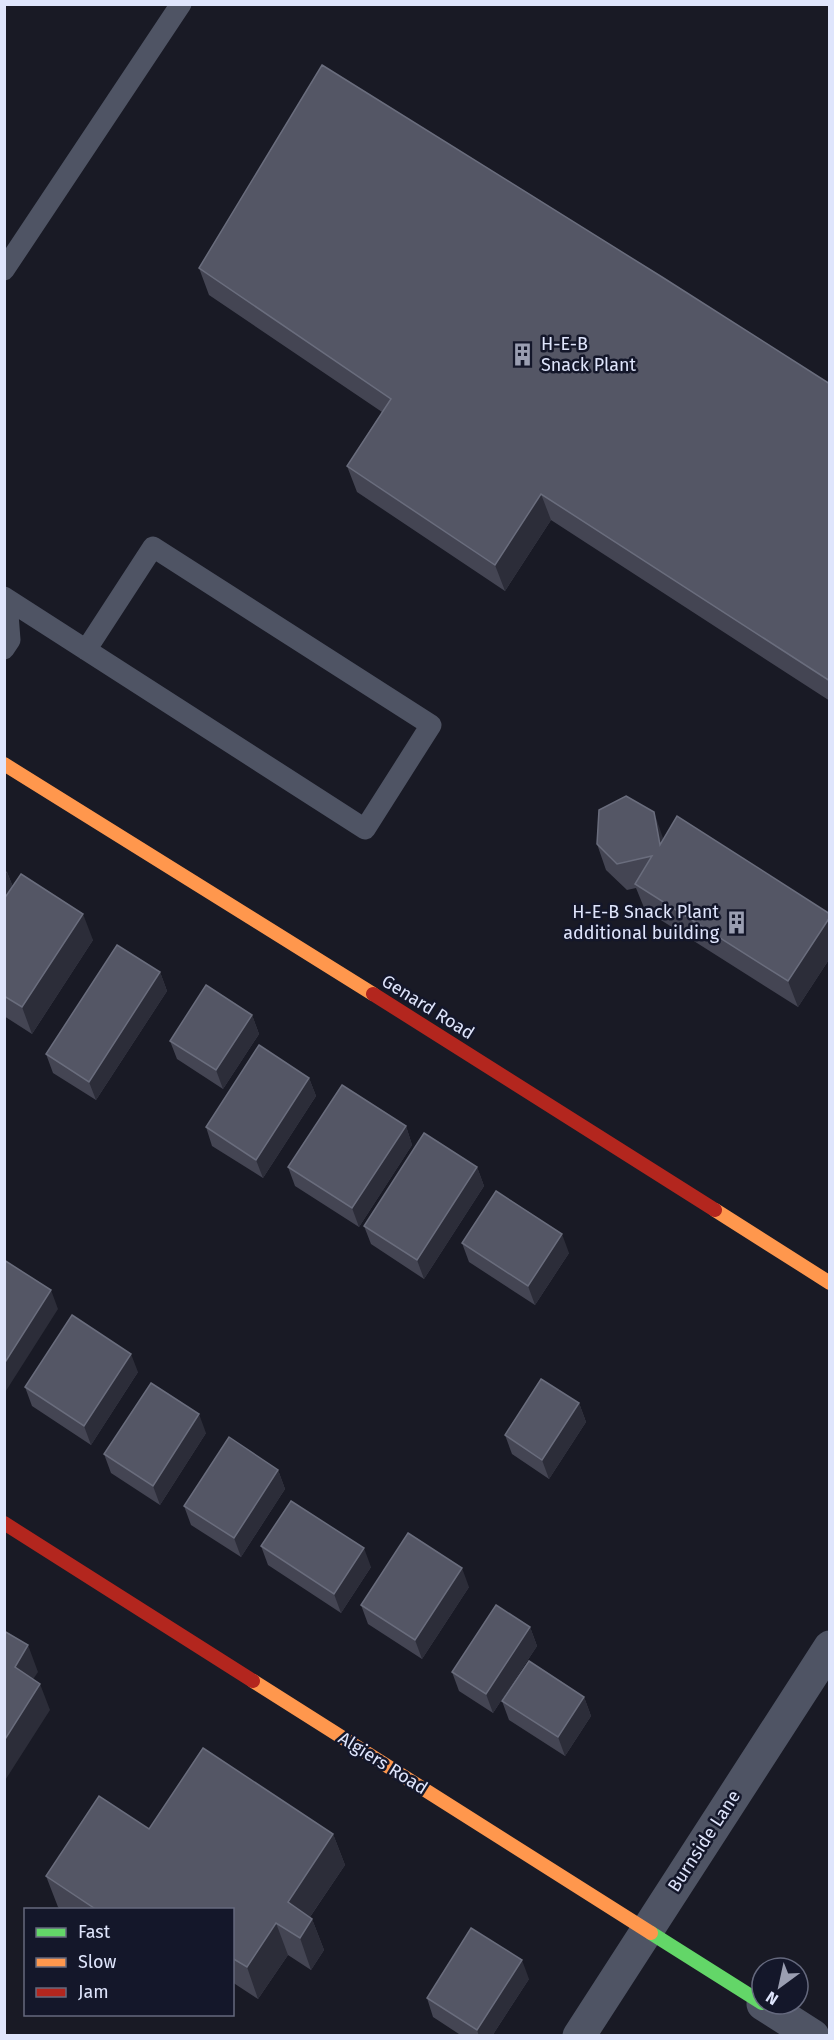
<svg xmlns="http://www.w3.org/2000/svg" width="834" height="2040" font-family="'Fira Sans',sans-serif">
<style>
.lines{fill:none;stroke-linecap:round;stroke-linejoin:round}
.lane{stroke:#4f5464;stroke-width:21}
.street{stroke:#4f5464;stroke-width:33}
.fast{stroke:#63d668;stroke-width:14}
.slow{stroke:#ff974d;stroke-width:14}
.jam{stroke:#b3261e;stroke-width:14}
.wall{fill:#444553}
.shaded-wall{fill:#2c2d39}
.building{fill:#545665;stroke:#6a6d7d;stroke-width:1.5}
.labels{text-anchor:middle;stroke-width:5;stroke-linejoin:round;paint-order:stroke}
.poi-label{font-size:18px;fill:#dfe5fc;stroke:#14172a;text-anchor:start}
.street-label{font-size:18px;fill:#dfe5fc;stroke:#14172a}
</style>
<rect width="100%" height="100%" fill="#191a25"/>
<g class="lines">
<path class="lane" d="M 4,270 L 181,4
M 4,597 L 365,829 L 431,725 L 153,547 L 86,650
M 4,649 L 10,640 L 8,614 L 15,604"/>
<path class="street" d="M 763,2004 L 813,2036
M 579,2036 L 830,1647"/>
<path class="fast" d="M 651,1933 L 762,2003"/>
<path class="slow" d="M 4,764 L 373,994
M 715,1210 L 830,1283
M 253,1681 L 651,1933"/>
<path class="jam" d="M 373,994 L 715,1210
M 4,1523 L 253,1681"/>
</g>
<path class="wall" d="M 199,268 L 830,384 L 830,701 L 551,520 L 505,591 L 357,492 L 347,466 L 382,412 L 209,295 Z
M 664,839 L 830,914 L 830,958 L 798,1007 L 645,910 L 636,888 L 627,890 L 606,870 L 597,844 Z
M 4,870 L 7,872 L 13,887 L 93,940 L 32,1034 L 4,1016 Z
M 160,972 L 167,991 L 96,1100 L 53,1073 L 46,1054 Z
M 252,1015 L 259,1034 L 223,1089 L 177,1059 L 170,1041 Z
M 309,1078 L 316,1096 L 263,1178 L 212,1146 L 206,1127 Z
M 406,1126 L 412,1145 L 359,1227 L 295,1186 L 288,1167 Z
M 477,1167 L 484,1186 L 424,1279 L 371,1244 L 364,1226 Z
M 462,1243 L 569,1253 L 535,1305 L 469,1262 Z
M 138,1372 L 91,1445 L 32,1406 L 25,1387 Z
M 579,1403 L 586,1422 L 549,1479 L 512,1454 L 505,1435 Z
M 206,1433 L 160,1505 L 111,1473 L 104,1454 Z
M 278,1470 L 285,1489 L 241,1557 L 191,1525 L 184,1506 Z
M 261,1546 L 371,1567 L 341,1613 L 268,1565 Z
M 469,1587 L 422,1659 L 368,1624 L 361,1605 Z
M 530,1627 L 537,1646 L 493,1713 L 459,1691 L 452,1672 Z
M 584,1697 L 591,1716 L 565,1756 L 509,1720 L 502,1701 Z
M 149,1829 L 333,1834 L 345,1865 L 310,1917 L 312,1919 L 324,1950 L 311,1970 L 288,1955 L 258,1999 L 232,1982 L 232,1910 L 61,1910 L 58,1907 L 46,1876 Z
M 529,1979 L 492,2036 L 462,2036 L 433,2017 L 427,1998 Z"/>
<path class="shaded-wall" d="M 541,494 L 551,520 L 505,591 L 495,565 Z
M 654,812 L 663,838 L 670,871 L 660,845 Z
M 7,872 L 14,890 L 4,905 L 4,876 Z
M 83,914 L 93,940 L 32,1034 L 22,1007 Z
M 830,917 L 830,958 L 798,1007 L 788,981 Z
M 160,972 L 167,991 L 96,1100 L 89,1082 Z
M 252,1015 L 259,1034 L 223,1089 L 216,1070 Z
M 309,1078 L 316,1096 L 263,1178 L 256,1160 Z
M 406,1126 L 412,1145 L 359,1227 L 352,1208 Z
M 477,1167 L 484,1186 L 424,1279 L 417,1260 Z
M 562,1234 L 569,1253 L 535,1305 L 528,1286 Z
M 51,1290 L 58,1309 L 4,1394 L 4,1364 Z
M 131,1354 L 138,1372 L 91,1445 L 84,1426 Z
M 579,1403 L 586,1422 L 549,1479 L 542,1460 Z
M 199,1414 L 206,1433 L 160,1505 L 153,1486 Z
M 278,1470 L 285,1489 L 241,1557 L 234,1538 Z
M 364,1548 L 371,1567 L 341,1613 L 334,1594 Z
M 462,1568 L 469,1587 L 422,1659 L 415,1640 Z
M 530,1627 L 537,1646 L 493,1713 L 486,1694 Z
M 28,1645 L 38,1672 L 24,1693 L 15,1667 Z
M 40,1684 L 50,1710 L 4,1782 L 4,1741 Z
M 584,1697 L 591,1716 L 565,1756 L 558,1737 Z
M 333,1834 L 345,1865 L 299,1933 L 288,1902 Z
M 312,1919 L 324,1950 L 311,1970 L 300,1938 Z
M 276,1923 L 288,1955 L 258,1999 L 247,1967 Z
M 522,1960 L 529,1979 L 492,2036 L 479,2036 L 477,2030 Z"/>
<path class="building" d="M 322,65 L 662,277 L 830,384 L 830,681 L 541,494 L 495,565 L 347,466 L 391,399 L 199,268 Z
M 626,796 L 654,812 L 660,845 L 677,816 L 830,914 L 830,917 L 788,981 L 635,884 L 652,856 L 617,864 L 597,844 L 599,810 Z
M 21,874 L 83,914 L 22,1007 L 4,996 L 4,899 Z
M 117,945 L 160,972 L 89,1082 L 46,1054 Z
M 206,985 L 252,1015 L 216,1070 L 170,1041 Z
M 259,1045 L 309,1078 L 256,1160 L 206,1127 Z
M 342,1085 L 406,1126 L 352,1208 L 288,1167 Z
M 424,1133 L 477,1167 L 417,1260 L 364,1226 Z
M 496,1191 L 562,1234 L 528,1286 L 462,1243 Z
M 4,1260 L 51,1290 L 4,1364 Z
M 72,1315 L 131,1354 L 84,1426 L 25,1387 Z
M 541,1379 L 579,1403 L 542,1460 L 505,1435 Z
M 151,1383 L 199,1414 L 153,1486 L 104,1454 Z
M 229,1437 L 278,1470 L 234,1538 L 184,1506 Z
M 291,1501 L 364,1548 L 334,1594 L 261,1546 Z
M 408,1533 L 462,1568 L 415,1640 L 361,1605 Z
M 496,1605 L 530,1627 L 486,1694 L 452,1672 Z
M 4,1631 L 28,1645 L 15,1667 L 40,1684 L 4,1741 Z
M 529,1661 L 584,1697 L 558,1737 L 502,1701 Z
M 203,1748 L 333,1834 L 288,1902 L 312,1919 L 300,1938 L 276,1923 L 247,1967 L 232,1958 L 232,1910 L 97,1910 L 46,1876 L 99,1796 L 149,1829 Z
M 471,1928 L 522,1960 L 477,2030 L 427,1998 Z"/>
<defs>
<symbol id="building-bare" viewBox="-9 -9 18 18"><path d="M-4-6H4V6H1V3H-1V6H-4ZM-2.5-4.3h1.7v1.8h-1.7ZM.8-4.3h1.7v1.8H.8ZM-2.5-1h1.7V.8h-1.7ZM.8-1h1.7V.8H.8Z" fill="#9a9eb1" stroke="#14172a" stroke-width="2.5" paint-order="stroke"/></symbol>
</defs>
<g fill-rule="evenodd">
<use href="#building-bare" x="506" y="338" width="33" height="33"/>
<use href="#building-bare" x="720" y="906" width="33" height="33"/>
</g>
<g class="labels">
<g class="poi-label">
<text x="541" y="350">H-E-B<tspan x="541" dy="21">Snack Plant</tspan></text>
<text x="719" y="918" text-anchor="end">H-E-B Snack Plant<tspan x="719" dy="21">additional building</tspan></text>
</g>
<g class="street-label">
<text transform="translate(428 1007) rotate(32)" y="6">Genard Road</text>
<text transform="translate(383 1763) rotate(32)" y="6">Algiers Road</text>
<text transform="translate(704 1841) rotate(-57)" y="6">Burnside Lane</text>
</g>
</g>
<rect width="834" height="2040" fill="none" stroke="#dfe5fc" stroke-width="12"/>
<rect x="24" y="1908" width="210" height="108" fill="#14172a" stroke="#65697e" stroke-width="1.5"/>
<rect x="36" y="1928" width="30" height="9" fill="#63d668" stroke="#65697e" stroke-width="1.5"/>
<text x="78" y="1938" font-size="18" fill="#dfe5fc">Fast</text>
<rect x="36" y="1958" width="30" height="9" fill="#ff974d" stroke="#65697e" stroke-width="1.5"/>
<text x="78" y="1968" font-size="18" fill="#dfe5fc">Slow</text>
<rect x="36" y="1988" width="30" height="9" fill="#b3261e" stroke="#65697e" stroke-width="1.5"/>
<text x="78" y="1998" font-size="18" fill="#dfe5fc">Jam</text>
<g transform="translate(780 1986) rotate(213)"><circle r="28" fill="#14172a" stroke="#65697e" stroke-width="1.5"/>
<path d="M0-4.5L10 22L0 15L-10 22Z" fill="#9a9eb1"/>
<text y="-9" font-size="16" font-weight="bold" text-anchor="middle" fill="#dfe5fc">N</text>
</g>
</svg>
